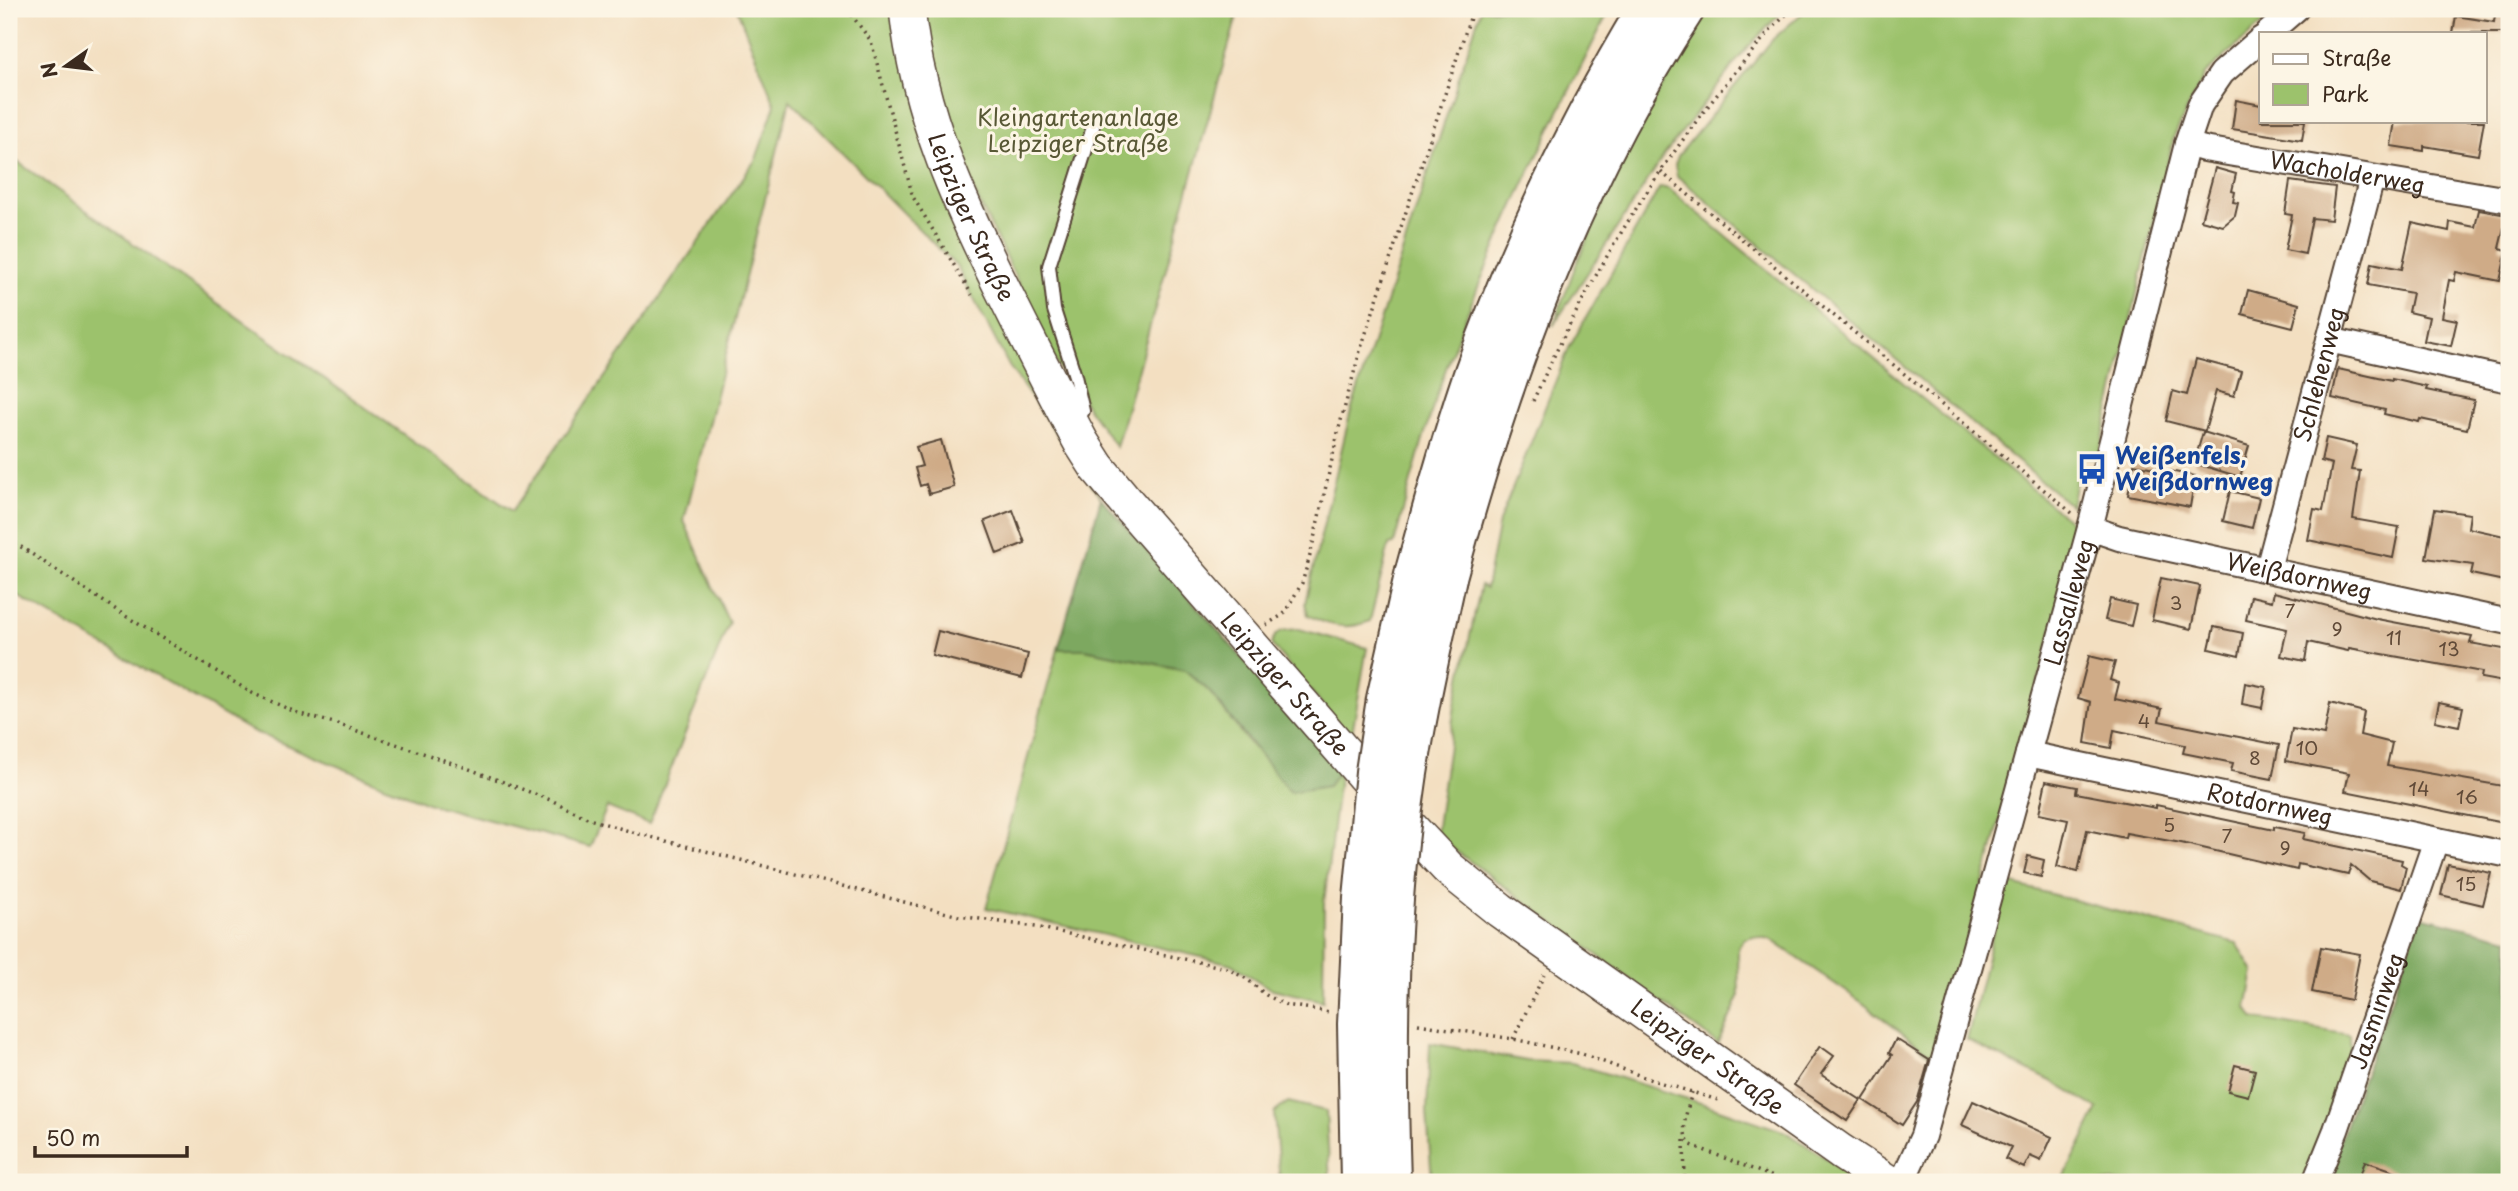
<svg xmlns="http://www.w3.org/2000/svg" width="2518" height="1191" font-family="'Playpen Sans',sans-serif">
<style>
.green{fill:#9cc26c;stroke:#6c7645;stroke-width:2}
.forest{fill:#7da860;stroke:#5c693f;stroke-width:2}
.building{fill:#cfab87}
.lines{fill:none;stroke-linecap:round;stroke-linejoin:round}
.lane-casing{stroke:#574536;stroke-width:16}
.street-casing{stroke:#574536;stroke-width:28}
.secondary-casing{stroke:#574536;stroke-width:38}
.highway-casing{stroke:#574536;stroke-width:42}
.path{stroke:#574536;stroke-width:3.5;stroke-dasharray:2 5;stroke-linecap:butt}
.lane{stroke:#fff;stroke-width:12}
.street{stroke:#fff;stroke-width:24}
.secondary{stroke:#fff;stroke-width:35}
.highway{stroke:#fff;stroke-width:38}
.highway-bridge-casing{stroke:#574536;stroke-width:42;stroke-linecap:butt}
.highway-bridge{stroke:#fff;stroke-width:38}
.labels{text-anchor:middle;stroke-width:6;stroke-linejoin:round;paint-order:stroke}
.number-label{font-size:19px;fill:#604a38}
.park-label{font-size:23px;fill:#585835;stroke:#fcf5e5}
.street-label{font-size:23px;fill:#3b2a1e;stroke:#fcf5e5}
.transit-label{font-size:23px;font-weight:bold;fill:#164399;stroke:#fcf5e5;text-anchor:start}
</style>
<rect width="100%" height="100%" fill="#fcf5e5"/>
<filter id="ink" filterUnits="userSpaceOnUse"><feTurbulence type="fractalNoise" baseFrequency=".0143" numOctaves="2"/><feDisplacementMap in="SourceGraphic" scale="14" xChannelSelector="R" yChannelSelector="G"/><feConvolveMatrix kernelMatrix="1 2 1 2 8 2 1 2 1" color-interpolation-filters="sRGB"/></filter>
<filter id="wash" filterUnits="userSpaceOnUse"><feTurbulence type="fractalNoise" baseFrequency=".00686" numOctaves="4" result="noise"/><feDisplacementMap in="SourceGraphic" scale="28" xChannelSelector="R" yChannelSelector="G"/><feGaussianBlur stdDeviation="1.57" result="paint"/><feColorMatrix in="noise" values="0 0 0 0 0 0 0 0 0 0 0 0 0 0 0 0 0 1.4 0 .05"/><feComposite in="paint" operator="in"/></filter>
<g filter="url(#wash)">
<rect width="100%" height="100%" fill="#f3dfc1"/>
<path class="green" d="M 737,9 L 895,9 L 1101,498 L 1009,366 L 957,267 L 790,100 L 684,521 L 729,623 L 649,824 L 607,807 L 590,847 L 430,804 L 250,730 L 9,591 L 9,156 L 512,511 L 756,159 L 775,105 Z
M 921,9 L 1239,9 L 1116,447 L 1058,366 L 946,133 Z
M 1481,9 L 1610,9 C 1552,125 1492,243 1447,366 C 1426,424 1410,484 1394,544 L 1389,545 L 1370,621 C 1349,630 1327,626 1308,615 L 1305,603 L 1350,414 Z
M 1710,9 L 1785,9 L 1746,49 L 1665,154 L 1553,326 L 1577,262 L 1642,119 Z
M 1807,9 L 2279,9 L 2205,74 L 2174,136 L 2098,459 L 2081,456 L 2071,506 L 1677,176 L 1675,165 L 1678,156 L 1773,39 Z
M 1660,187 L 1669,189 L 2080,529 L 1935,1058 L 1860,1001 L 1770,939 L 1753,936 L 1744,939 L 1738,948 L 1738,956 L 1739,997 L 1718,1044 L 1441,840 L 1436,833 L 1455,705 L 1481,585 L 1486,588 L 1499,522 L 1569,348 Z
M 1299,629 L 1367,648 L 1351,739 L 1271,644 C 1276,629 1285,630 1299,629 Z
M 1058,649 L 1085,649 L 1185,670 L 1209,691 L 1252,747 L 1340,769 L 1324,903 L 1323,1001 L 1269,988 L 1232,964 L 986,908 Z
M 2005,882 L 2237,943 L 2254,972 L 2247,1008 L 2253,1018 L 2350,1035 L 2351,1072 L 2307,1182 L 2062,1182 L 2098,1109 L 2053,1082 L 1967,1040 Z
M 1430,1043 L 1527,1061 L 1572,1063 L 1707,1105 L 1786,1132 L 1862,1182 L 1432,1182 L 1427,1112 Z
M 1288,1102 L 1326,1111 L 1330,1182 L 1280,1182 L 1274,1113 Z"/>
<path class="forest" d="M 1101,498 L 1340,769 L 1328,786 L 1290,792 L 1209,691 L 1185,670 L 1085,649 L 1058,649 Z
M 2421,916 L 2509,938 L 2509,1182 L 2325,1182 Z"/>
<g id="blocks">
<path class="building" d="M 2496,9 L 2509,9 L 2507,33 L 2453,33 L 2456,16 L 2494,22 Z
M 2236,100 L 2261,105 L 2261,121 L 2305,121 L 2302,140 L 2232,129 Z
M 2395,121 L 2484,121 L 2478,155 L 2424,146 L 2424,151 L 2391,146 Z
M 2215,168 L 2236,174 L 2232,191 L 2235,192 L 2233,202 L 2238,203 L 2235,216 L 2223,226 L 2201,220 Z
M 2290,181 L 2335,187 L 2331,220 L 2312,218 L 2305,254 L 2285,250 L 2292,215 L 2285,214 Z
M 2479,210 L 2507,215 L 2499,248 L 2507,250 L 2500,281 L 2456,272 L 2454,281 L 2449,280 L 2442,317 L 2457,320 L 2451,346 L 2424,341 L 2429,317 L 2408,312 L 2412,293 L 2368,285 L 2372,263 L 2402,269 L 2412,223 L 2449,231 L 2450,222 L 2475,227 Z
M 2248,290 L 2299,304 L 2293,327 L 2242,314 Z
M 2196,359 L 2241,371 L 2234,396 L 2216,391 L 2205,431 L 2166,421 L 2173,391 L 2187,395 Z
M 2338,369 L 2392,381 L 2392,379 L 2427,387 L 2426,390 L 2474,400 L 2467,429 L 2420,419 L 2419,422 L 2384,414 L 2385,410 L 2332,398 Z
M 2203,432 L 2249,446 L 2240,477 L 2194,463 Z
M 2326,438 L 2357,445 L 2351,470 L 2360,471 L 2353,519 L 2399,527 L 2393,558 L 2308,540 L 2314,509 L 2323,511 L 2332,464 L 2321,461 Z
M 941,440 L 954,487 L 929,494 L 926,484 L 920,486 L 915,468 L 922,466 L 916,447 Z
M 2134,464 L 2195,476 L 2190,507 L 2128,495 Z
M 2230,491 L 2259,498 L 2252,528 L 2223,521 Z
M 2435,509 L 2470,514 L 2468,528 L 2509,537 L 2509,555 L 2504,581 L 2471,574 L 2473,565 L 2426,558 Z
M 1013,510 L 1025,543 L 997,554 L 985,521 Z
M 2161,578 L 2200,586 L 2191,629 L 2152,620 Z
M 2274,592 L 2377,619 L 2472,637 L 2470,643 L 2509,650 L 2509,683 L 2481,678 L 2482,672 L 2349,648 L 2348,651 L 2308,642 L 2305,661 L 2281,656 L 2287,629 L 2246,620 L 2251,596 L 2272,601 Z
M 2110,599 L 2136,605 L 2131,626 L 2105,620 Z
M 2214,627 L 2243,633 L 2239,656 L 2209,649 Z
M 938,631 L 1028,654 L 1022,678 L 932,655 Z
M 2089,656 L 2115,662 L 2110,680 L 2119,683 L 2115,699 L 2162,709 L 2159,721 L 2279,745 L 2272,779 L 2231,771 L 2233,763 L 2183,753 L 2185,745 L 2114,730 L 2111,748 L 2085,743 L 2091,702 L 2078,698 Z
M 2245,683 L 2266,687 L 2262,708 L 2242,704 Z
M 2439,702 L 2463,707 L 2459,726 L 2435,721 Z
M 2330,703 L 2364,712 L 2360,735 L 2392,743 L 2387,766 L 2509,787 L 2509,824 L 2345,791 L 2349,773 L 2286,761 L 2292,729 L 2324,735 Z
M 2046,781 L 2077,787 L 2076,793 L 2156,808 L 2156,805 L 2274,830 L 2274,827 L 2305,833 L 2303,839 L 2402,860 L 2401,864 L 2406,867 L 2401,889 L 2370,881 L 2351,865 L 2348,875 L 2298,864 L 2297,870 L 2181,843 L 2126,833 L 2125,838 L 2087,830 L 2078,872 L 2057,867 L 2068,820 L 2039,814 Z
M 2028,856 L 2044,860 L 2041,877 L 2024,873 Z
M 2448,864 L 2491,873 L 2483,905 L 2441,895 Z
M 2321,947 L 2360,954 L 2351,1000 L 2312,992 Z
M 1896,1039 L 1929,1060 L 1917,1102 L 1902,1125 L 1863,1100 L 1892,1055 L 1889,1053 Z
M 1820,1046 L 1834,1056 L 1821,1074 L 1861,1100 L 1847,1121 L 1794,1085 Z
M 2235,1065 L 2255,1070 L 2248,1096 L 2228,1091 Z
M 1973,1101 L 2052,1137 L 2041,1161 L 2030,1156 L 2024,1168 L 2005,1159 L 2011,1147 L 1962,1125 Z
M 2365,1161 L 2418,1179 L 2418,1182 L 2371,1182 L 2359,1179 Z"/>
</g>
</g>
<g filter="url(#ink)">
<use href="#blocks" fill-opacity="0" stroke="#574536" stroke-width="2"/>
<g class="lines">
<defs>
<path id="lane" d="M 1077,422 L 1083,411 L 1075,376 L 1054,310 L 1049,266 L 1093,127"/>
<g id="street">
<path d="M 2268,33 L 2296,9"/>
<path id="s1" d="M 2187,144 L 2204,149 L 2509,200"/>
<path d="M 2329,340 L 2509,380"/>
<path id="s2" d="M 2090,528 L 2119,538 L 2509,622"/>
<path id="s3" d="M 2268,569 L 2372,178"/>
<path id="s4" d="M 2028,754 L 2509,855"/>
<path id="s5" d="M 1902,1182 L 1923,1136 L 2090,528 L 2187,144 L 2200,105 L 2222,73 L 2261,39"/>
<path id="s6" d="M 2315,1182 L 2336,1130 L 2436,840"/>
</g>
<g id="secondary">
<path id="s7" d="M 907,9 C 918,114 961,207 1008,300 C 1032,348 1056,396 1081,442 L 1097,467 L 1127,503 L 1401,818 L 1449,869 L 1500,910 L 1841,1152 L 1887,1182"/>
</g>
<path id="highway" d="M 1415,571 C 1433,504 1451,438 1474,372 C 1519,246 1578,123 1647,9
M 1447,577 C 1500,379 1572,182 1685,9"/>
</defs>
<use href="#lane" class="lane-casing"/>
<use href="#street" class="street-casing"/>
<use href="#secondary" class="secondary-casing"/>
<use href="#highway" class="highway-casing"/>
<path class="path" d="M 847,9 L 871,41 L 913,197 L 972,295
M 1661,172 L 2072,513
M 1533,401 C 1582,292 1639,195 1712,101 C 1738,69 1762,37 1792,9
M 9,539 L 124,615 L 252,693 L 300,714 L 334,723 L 467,768 L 553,801 L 589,819 L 639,834 L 959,916 L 1036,927 L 1226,968 L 1247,979 L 1266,995 L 1286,1005 L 1330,1012
M 1266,625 L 1284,614 L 1302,583 L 1311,552 L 1340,424 L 1360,351 L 1473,9
M 1418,1024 L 1513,1039 L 1582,1054 L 1652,1080 L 1718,1100
M 1513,1039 L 1544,975
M 1692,1092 C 1688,1109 1678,1132 1691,1145 L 1786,1182
M 1684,1140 L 1685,1182"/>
<use href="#lane" class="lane"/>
<use href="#street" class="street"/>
<use href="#secondary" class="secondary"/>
<use href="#highway" class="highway"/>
<defs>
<path id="highway-bridge" d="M 1360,1182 L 1357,1024 L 1363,898 L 1375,772 L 1386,699 L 1415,571
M 1391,1182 C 1387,1056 1387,926 1404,801 C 1414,725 1431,651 1447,577"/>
</defs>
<use href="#highway-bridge" class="highway-bridge-casing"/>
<use href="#highway-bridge" class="highway-bridge"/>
</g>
</g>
<defs>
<symbol id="bus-bare" viewBox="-9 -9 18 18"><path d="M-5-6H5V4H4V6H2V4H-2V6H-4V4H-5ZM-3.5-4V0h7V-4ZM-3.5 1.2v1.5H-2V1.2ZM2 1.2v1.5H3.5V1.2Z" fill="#1a4fb4" stroke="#fcf5e5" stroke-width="2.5" paint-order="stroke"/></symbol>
</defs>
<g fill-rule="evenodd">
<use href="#bus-bare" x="2070" y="447" width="44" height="44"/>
</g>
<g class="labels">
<g class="number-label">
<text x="2176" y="610">3</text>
<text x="2290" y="618">7</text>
<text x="2337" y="636">9</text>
<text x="2394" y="645">11</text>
<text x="2449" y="656">13</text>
<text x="2144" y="728">4</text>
<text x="2307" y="755">10</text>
<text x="2255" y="765">8</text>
<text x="2419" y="796">14</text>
<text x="2467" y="804">16</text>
<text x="2169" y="832">5</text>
<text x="2227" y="843">7</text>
<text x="2285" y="855">9</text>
<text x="2466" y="891">15</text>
</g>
<g class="park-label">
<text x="1078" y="126">Kleingartenanlage<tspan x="1078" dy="26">Leipziger Straße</tspan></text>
</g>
<g class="street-label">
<text dy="8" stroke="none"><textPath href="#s1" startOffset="163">Wacholderweg</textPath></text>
<text dy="8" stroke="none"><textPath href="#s7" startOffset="219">Leipziger Straße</textPath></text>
<text dy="8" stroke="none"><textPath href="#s3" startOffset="201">Schlehenweg</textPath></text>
<text dy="8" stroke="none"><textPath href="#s2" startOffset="215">Weißdornweg</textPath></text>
<text dy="8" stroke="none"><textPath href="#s5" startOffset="604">Lassalleweg</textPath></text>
<text dy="8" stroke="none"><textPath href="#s7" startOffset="786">Leipziger Straße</textPath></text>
<text dy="8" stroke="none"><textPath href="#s4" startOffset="247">Rotdornweg</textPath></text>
<text dy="8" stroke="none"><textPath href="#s6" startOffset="182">Jasminweg</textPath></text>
<text dy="8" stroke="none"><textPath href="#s7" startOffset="1353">Leipziger Straße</textPath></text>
</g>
<g class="transit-label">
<text x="2115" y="464">Weißenfels,<tspan x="2115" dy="26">Weißdornweg</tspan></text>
</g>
</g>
<rect width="2518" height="1191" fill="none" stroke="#fcf5e5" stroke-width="35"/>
<rect x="2259" y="32" width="228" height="91" fill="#fcf5e5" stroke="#afa495" stroke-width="2"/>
<rect x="2273" y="54" width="35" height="10" fill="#ffffff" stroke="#afa495" stroke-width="2"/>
<text x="2322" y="66" font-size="21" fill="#3b2a1e">Straße</text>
<rect x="2273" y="84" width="35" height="21" fill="#9cc26c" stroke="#afa495" stroke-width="2"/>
<text x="2322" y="102" font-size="21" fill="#3b2a1e">Park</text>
<g transform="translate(66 66) rotate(256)" stroke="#fcf5e5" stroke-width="5" paint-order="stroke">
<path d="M0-5L12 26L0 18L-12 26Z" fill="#3b2a1e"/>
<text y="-10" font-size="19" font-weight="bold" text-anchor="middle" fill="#3b2a1e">N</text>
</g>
<path d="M35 1146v10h152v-10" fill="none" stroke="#3b2a1e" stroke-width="3.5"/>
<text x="46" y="1146" font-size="21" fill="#3b2a1e" stroke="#fcf5e5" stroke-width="5" paint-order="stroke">50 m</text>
</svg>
